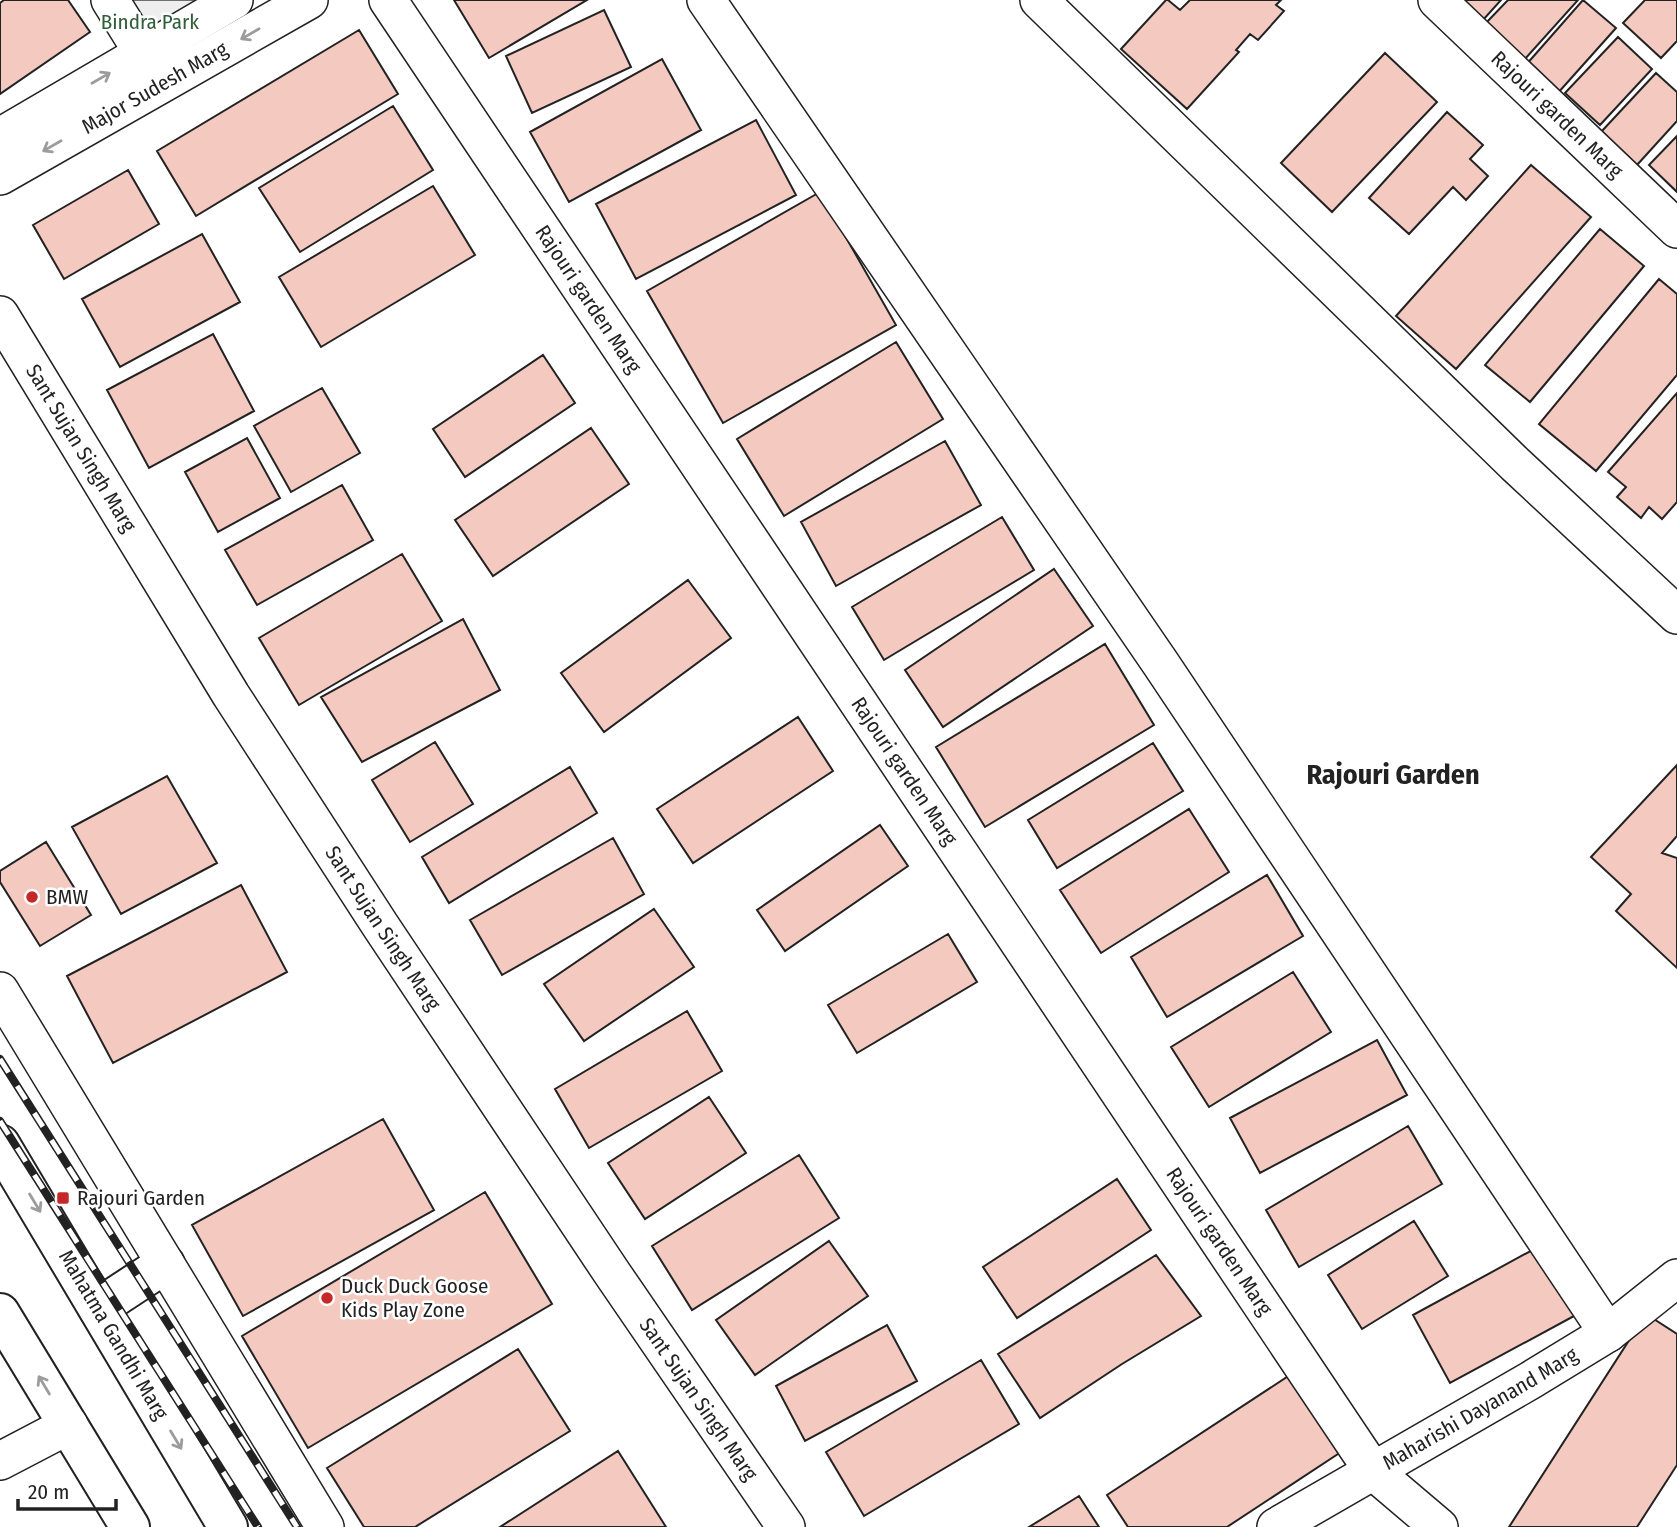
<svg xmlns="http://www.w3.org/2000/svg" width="1677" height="1527" font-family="'Fira Sans Condensed',sans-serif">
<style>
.green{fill:#eee;stroke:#6f6f6f;stroke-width:2}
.building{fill:#f3c9c0;stroke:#222;stroke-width:2}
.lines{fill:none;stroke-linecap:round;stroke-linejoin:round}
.minor-casing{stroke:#222;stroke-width:40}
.major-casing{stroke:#222;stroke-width:42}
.minor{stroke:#fff;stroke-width:37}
.major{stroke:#fff;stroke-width:38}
.rail-casing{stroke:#222;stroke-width:8}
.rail{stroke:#fff;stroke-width:5;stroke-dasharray:16;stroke-linecap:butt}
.oneway{stroke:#9c9c9c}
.poi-dot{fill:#c62828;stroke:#fff;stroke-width:2.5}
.labels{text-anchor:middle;stroke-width:5;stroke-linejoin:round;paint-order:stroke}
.park-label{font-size:21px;fill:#2f5e38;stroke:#fff}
.street-label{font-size:21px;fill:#222;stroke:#fff}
.poi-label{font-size:21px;fill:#222;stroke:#fff;text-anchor:start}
.district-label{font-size:28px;font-weight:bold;fill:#222;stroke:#fff}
</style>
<rect width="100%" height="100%" fill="#fff"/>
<path class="green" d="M 110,0 L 234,0 L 143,53 Z"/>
<path class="building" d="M 4,0 L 68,0 L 90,32 L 0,94 L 0,3 Z
M 454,0 L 587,0 L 489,58 Z
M 1166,0 L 1168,0 L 1180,10 L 1190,0 L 1281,0 L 1276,5 L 1284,11 L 1258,40 L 1250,34 L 1236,50 L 1239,52 L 1187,109 L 1121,49 Z
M 1462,0 L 1501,0 L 1483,20 Z
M 1508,0 L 1578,0 L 1524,60 L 1485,24 Z
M 1583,0 L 1616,28 L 1557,94 L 1525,66 Z
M 1645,0 L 1677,0 L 1677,41 L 1661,58 L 1623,23 Z
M 604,10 L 631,67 L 532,113 L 506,56 Z
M 359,30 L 398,94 L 196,216 L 157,151 Z
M 1618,37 L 1652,69 L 1600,125 L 1565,93 Z
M 1385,53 L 1437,102 L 1332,212 L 1281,163 Z
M 662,59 L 701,130 L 569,202 L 530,132 Z
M 1656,73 L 1677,92 L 1677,121 L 1637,165 L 1601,132 Z
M 393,106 L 433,170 L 300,252 L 259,188 Z
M 1447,112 L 1483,145 L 1470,159 L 1488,176 L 1466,200 L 1453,187 L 1409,234 L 1369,198 Z
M 756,120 L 796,195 L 636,279 L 596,204 Z
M 1677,136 L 1677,192 L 1649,165 Z
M 1531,165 L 1591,217 L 1456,369 L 1396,316 Z
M 128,170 L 159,224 L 64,279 L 33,225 Z
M 433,186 L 475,255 L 321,347 L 279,277 Z
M 820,192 L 896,325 L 723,423 L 647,291 Z
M 1600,229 L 1644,266 L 1530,402 L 1485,365 Z
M 202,234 L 240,302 L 120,367 L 82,299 Z
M 1659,279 L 1677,294 L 1677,375 L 1596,471 L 1539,424 Z
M 213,334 L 254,411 L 149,468 L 107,390 Z
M 896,342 L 943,419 L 784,516 L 737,439 Z
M 543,355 L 575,403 L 465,477 L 433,429 Z
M 322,388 L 360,453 L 291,492 L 254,426 Z
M 1677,393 L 1677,502 L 1662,519 L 1649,507 L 1641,518 L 1617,497 L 1626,487 L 1608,472 Z
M 591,428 L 629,484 L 493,576 L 455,520 Z
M 247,438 L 280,498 L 218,532 L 185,472 Z
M 945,441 L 981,505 L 836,586 L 801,522 Z
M 342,485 L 373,540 L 257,605 L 225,550 Z
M 1002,517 L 1034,570 L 884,660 L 852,607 Z
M 402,554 L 442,621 L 299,705 L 259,638 Z
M 1054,569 L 1093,626 L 943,727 L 905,670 Z
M 688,580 L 731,638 L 604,732 L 561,673 Z
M 463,619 L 500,690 L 362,762 L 321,697 Z
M 1105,644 L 1154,725 L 985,827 L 936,747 Z
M 798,717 L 833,771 L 693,863 L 657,809 Z
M 435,742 L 473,804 L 410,842 L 372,780 Z
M 1153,743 L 1183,791 L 1057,868 L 1028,820 Z
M 1677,765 L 1677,836 L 1662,853 L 1677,858 L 1677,968 L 1616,911 L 1631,894 L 1591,857 Z
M 570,767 L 597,813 L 449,903 L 422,857 Z
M 167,776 L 217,863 L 121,914 L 72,827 Z
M 1189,809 L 1229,872 L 1101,953 L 1060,890 Z
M 880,825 L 908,866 L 785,951 L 757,910 Z
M 613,838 L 644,894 L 502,975 L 470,920 Z
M 46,842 L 91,915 L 40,946 L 0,882 L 0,871 Z
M 1267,875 L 1303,936 L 1167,1017 L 1131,957 Z
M 241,885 L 287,972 L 113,1063 L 67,976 Z
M 654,909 L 694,967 L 584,1041 L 544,984 Z
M 948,934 L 977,982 L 857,1053 L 828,1005 Z
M 1293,972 L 1331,1032 L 1209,1107 L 1171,1047 Z
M 687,1011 L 722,1071 L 589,1148 L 555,1089 Z
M 1377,1040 L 1407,1095 L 1260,1173 L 1230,1118 Z
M 709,1097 L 746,1153 L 645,1219 L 608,1163 Z
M 383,1119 L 434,1210 L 243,1316 L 192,1225 Z
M 1408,1126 L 1442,1184 L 1299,1267 L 1266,1210 Z
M 799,1155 L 839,1218 L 692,1310 L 652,1246 Z
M 1117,1179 L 1151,1230 L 1017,1318 L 983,1267 Z
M 485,1192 L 552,1304 L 308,1448 L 242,1336 Z
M 1414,1221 L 1448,1276 L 1362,1329 L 1328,1275 Z
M 829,1241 L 868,1296 L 755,1375 L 716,1320 Z
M 1536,1248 L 1574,1316 L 1450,1383 L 1413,1315 Z
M 1156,1255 L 1201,1316 L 1122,1364 L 1040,1418 L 998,1354 Z
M 1646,1314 L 1677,1334 L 1677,1465 L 1637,1527 L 1509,1527 Z
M 887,1325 L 917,1381 L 805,1441 L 776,1386 Z
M 518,1349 L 570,1431 L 415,1527 L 364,1527 L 327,1468 Z
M 981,1360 L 1019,1424 L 864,1516 L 826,1452 Z
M 1293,1373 L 1344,1450 L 1227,1527 L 1128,1527 L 1107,1495 Z
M 618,1451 L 666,1527 L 500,1527 Z
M 1079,1496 L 1099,1527 L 1029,1527 Z"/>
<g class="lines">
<defs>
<g id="minor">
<path d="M 110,0 L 143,53"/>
<path id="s1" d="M 388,0 L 1373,1471 L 1439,1527"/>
<path d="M 706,0 L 1161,664 L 1608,1333"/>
<path d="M 1039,0 L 1515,464 L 1677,615"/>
<path id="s2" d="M 1437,0 L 1677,229"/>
<path d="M 0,137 L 234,0"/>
<path id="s3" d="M 0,176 L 309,0"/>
<path id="s4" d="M 0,315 L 231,695 L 380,925 L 612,1273 L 786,1527"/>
<path d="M 0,991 L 325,1527"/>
<path d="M 0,1461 L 69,1425"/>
<path id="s5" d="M 1276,1527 L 1531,1380 L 1608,1333 L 1677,1278"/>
</g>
<g id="major">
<path id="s6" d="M 0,1144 L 228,1527"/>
<path d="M 98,1308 L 165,1264"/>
<path d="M 0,1313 L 130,1527"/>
</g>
</defs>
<use href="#minor" class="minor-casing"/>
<use href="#major" class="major-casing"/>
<use href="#minor" class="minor"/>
<use href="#major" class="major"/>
<defs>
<path id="rail" d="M 0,1059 L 297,1527
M 0,1121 L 258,1527"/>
</defs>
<use href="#rail" class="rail-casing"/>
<use href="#rail" class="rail"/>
</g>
<defs><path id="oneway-shaft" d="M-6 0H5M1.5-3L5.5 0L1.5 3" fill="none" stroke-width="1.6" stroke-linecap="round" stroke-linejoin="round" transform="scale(1.75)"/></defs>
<g class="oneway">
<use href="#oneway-shaft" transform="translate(250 34) rotate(150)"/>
<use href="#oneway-shaft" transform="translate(101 78) rotate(-30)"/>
<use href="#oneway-shaft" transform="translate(52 146) rotate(150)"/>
<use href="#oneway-shaft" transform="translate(35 1203) rotate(59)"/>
<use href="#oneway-shaft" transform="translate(44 1385) rotate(-121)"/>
<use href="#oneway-shaft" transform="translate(176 1440) rotate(59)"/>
</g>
<g class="poi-dot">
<circle cx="32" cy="897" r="7"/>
<rect x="56" y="1191" width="14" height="14" rx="3.5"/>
<circle cx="327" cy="1298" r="7"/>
</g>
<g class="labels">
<g class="park-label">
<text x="150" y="29">Bindra Park</text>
</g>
<g class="street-label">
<text dy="7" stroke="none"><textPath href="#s3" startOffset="178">Major Sudesh Marg</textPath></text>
<text dy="7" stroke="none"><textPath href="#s2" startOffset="166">Rajouri garden Marg</textPath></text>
<text dy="7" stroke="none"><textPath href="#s1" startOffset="360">Rajouri garden Marg</textPath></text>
<text dy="7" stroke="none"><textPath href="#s4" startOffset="156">Sant Sujan Singh Marg</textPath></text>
<text dy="7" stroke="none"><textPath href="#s1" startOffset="928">Rajouri garden Marg</textPath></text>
<text dy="7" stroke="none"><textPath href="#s4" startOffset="723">Sant Sujan Singh Marg</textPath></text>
<text dy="7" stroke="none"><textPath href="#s1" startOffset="1494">Rajouri garden Marg</textPath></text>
<text dy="7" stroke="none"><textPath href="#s6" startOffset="222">Mahatma Gandhi Marg</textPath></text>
<text dy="7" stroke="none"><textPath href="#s4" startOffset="1290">Sant Sujan Singh Marg</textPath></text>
<text dy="7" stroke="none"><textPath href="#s5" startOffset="236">Maharishi Dayanand Marg</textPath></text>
</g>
<g class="poi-label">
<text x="46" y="904">BMW</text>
<text x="77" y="1205">Rajouri Garden</text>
<text x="341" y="1293">Duck Duck Goose<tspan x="341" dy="24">Kids Play Zone</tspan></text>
</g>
<g class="district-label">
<text x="1393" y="784">Rajouri Garden</text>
</g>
</g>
<path d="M18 1499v10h98v-10" fill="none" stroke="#222222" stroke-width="3.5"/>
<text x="28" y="1499" font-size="21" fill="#222222" stroke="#ffffff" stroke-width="5" paint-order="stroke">20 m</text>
</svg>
